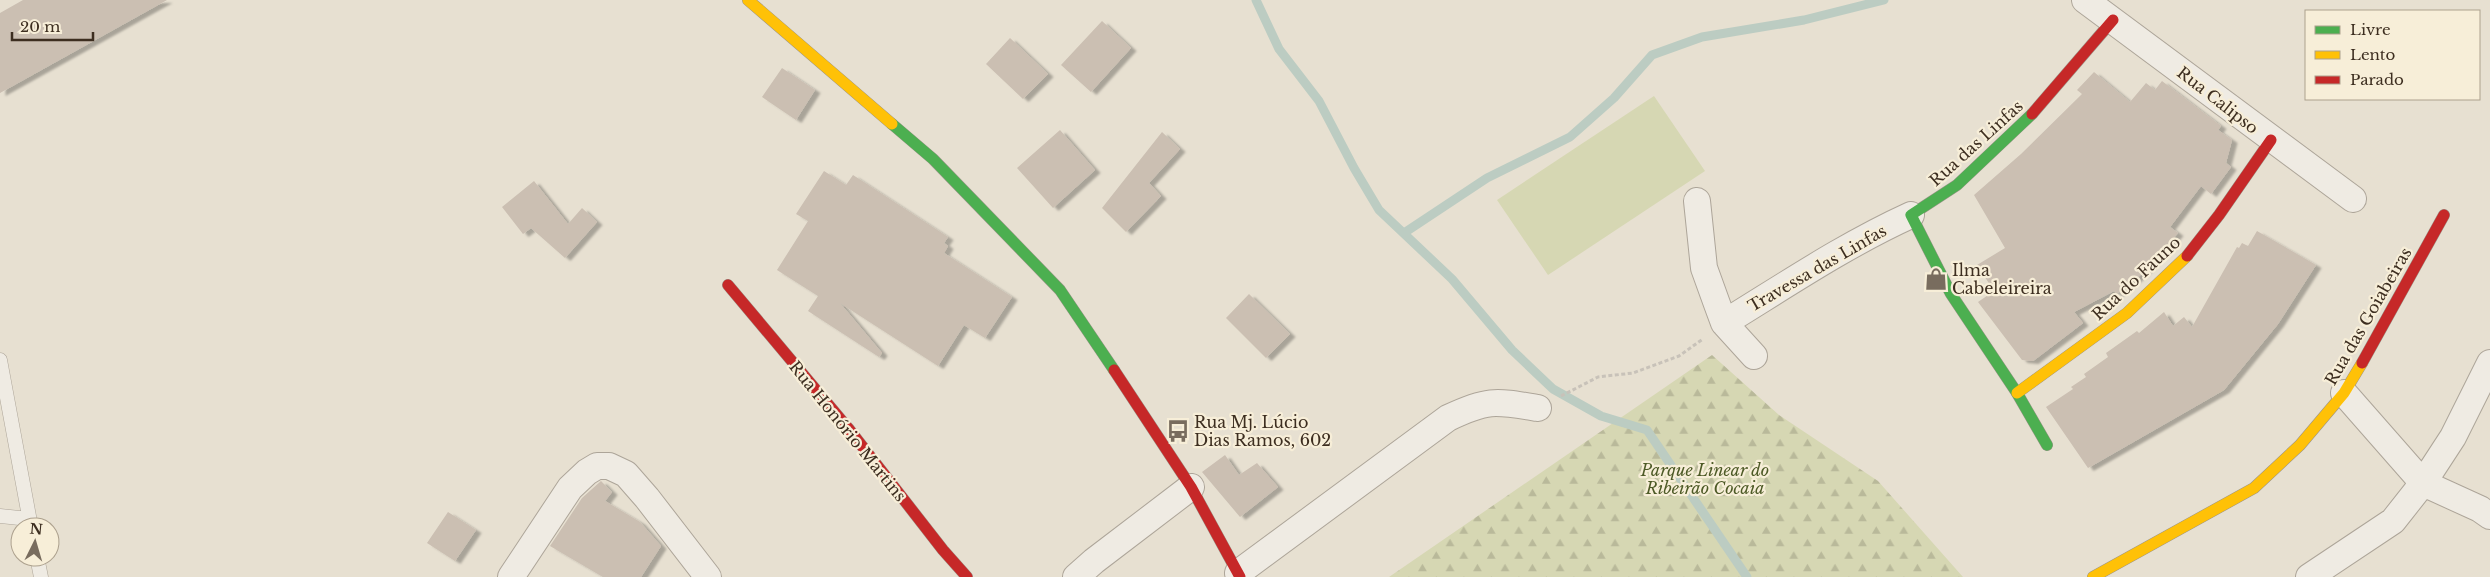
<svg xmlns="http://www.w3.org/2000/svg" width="2490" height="577" font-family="'Libre Baskerville',serif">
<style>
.green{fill:#d6d7b3}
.forest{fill:url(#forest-firs)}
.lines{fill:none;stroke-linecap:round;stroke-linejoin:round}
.stream{stroke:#bcccc2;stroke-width:9}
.building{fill:#cbbfb2;filter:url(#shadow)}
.lane-casing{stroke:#ada599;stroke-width:15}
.street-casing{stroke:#ada599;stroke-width:28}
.fast-casing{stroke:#9c958a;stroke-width:12}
.slow-casing{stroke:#9c958a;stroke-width:12}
.jam-casing{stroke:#9c958a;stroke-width:12}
.path{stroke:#c8c2b9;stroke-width:3;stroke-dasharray:4 2.5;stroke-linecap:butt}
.lane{stroke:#efebe3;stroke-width:14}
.street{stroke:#efebe3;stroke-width:26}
.fast{stroke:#4caf50;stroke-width:11}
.slow{stroke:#ffc107;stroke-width:11}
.jam{stroke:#c62828;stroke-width:11}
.labels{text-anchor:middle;stroke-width:4.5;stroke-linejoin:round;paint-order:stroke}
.street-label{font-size:16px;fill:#3d2e20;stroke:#f7eed8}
.poi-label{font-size:16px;fill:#3d2e20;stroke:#f7eed8;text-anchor:start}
.park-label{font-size:16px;font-style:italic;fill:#4d5a26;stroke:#f7eed8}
</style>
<defs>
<pattern id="forest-firs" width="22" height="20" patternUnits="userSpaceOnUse" patternTransform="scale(1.25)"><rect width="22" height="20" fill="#d6d7b3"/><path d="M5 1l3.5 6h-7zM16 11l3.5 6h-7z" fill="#b9b99a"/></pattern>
<filter id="shadow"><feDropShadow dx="5.5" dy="3" stdDeviation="1" flood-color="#0004"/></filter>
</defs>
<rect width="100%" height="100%" fill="#e7e0d1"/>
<path class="green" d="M 1654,96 L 1705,171 L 1548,275 L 1497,200 Z"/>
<path class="forest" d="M 1712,355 L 1779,415 L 1878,481 L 1963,577 L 1389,577 Z"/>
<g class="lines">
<path class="stream" d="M 1256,0 L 1279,49 L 1319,101 L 1354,168 L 1379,210 L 1452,279 L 1512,350 L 1553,389 L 1601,416 L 1647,430 L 1747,577
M 1404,233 L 1487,178 L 1570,137 L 1614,98 L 1652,55 L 1702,37 L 1804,20 L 1884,0"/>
</g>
<path class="building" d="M 23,0 L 167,0 L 0,93 L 0,13 Z
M 1102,21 L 1131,48 L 1091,92 L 1061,65 Z
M 1010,38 L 1048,74 L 1023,99 L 986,64 Z
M 782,68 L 815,90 L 796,120 L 762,97 Z
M 2094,72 L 2130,102 L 2146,83 L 2155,90 L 2162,81 L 2221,126 L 2218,130 L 2232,140 L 2226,163 L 2231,167 L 2211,194 L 2201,186 L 2170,227 L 2178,233 L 2143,273 L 2117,294 L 2114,291 L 2074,312 L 2083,323 L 2033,361 L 2022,360 L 1978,302 L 1994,291 L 1977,265 L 2005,248 L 1974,195 L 2021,154 L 2082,94 L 2077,90 Z
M 1060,130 L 1095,170 L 1053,208 L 1017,168 Z
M 1162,132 L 1180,149 L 1149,183 L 1161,196 L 1126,232 L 1102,208 Z
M 824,171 L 846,185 L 853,175 L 948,237 L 944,243 L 948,246 L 944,253 L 1012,297 L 985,338 L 964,325 L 938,366 L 840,303 L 882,353 L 879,357 L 808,311 L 818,296 L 777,270 L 808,221 L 796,214 Z
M 534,181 L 568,224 L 582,208 L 597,222 L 565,258 L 531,228 L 523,234 L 502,207 Z
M 2257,231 L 2316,265 L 2278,324 L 2224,390 L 2088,468 L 2046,407 L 2073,389 L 2071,387 L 2086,377 L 2084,374 L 2108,357 L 2106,353 L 2137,331 L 2139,333 L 2164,312 L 2173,326 L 2184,317 L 2192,327 L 2237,247 L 2239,248 L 2242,243 L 2248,246 Z
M 1249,294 L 1290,334 L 1266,358 L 1226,318 Z
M 1225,455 L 1239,475 L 1257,463 L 1278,487 L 1240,517 L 1202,472 Z
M 601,481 L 612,492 L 605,501 L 640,522 L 661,546 L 641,577 L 603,577 L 550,546 L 582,498 Z
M 448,512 L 476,530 L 455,561 L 427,543 Z"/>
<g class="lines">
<defs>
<path id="lane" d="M 0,360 L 31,527
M 0,516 L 29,519
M 37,557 L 41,577"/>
<path id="street" d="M 2085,0 L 2353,199
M 1697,201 L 1704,268 L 1717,304 L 1724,323 L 1754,356
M 1724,323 C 1786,285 1845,245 1911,215
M 2344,393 L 2423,483 L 2480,509 L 2490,516
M 1238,573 L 1448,418 C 1488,399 1495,401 1538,408
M 511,577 L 570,488 L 587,472 L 597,466 L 609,466 L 626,474 L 647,498 L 708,577
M 1076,577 L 1094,561 L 1191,487
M 2309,577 L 2393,521 L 2423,483 L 2453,437 L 2490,363"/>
<path id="fast" d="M 2032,114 L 1957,185 L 1911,215 L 1951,294 L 2017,393 L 2047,445
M 892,124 L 933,159 L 1060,290 L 1114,370"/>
<path id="slow" d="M 748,0 L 892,124
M 2017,393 L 2127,313 L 2187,256
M 2093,577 L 2254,488 L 2300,445 L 2344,393 L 2362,363"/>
<path id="jam" d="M 2032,114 L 2113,20
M 2187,256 L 2219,215 L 2271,140
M 728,285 L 848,428 L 943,550 L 967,577
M 2362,363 L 2444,215
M 1114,370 L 1191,487 L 1240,577"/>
</defs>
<use href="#lane" class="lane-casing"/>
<use href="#street" class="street-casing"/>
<use href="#fast" class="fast-casing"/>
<use href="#slow" class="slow-casing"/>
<use href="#jam" class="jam-casing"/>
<path class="path" d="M 1561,396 L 1598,377 L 1633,373 L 1679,356 L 1703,339"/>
<use href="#lane" class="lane"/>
<use href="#street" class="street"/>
<use href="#fast" class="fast"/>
<use href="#slow" class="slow"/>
<use href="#jam" class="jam"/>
</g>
<defs>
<symbol id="shop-bare" viewBox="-9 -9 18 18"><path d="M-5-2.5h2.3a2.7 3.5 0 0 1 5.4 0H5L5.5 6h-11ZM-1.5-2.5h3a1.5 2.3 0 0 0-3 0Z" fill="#786c5e" stroke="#f7eed8" stroke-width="2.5" paint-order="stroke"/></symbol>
<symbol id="bus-bare" viewBox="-9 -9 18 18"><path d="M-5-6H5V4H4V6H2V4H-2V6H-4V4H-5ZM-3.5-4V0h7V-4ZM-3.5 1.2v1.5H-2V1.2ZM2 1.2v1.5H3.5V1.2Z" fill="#786c5e" stroke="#f7eed8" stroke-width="2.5" paint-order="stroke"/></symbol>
</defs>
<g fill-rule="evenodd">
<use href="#shop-bare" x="1920" y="263" width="32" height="32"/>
<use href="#bus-bare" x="1162" y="415" width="32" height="32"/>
</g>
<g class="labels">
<g class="street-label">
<text transform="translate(2218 100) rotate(38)" y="6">Rua Calipso</text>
<text transform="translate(1976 143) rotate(-42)" y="6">Rua das Linfas</text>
<text transform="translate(1817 268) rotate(-30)" y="6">Travessa das Linfas</text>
<text transform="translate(2136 278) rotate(-43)" y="6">Rua do Fauno</text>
<text transform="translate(2368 316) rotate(-60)" y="6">Rua das Goiabeiras</text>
<text transform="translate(848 431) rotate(51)" y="6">Rua Honório Martins</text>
</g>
<g class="poi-label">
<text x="1952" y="276">Ilma<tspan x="1952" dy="18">Cabeleireira</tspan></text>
<text x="1194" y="428">Rua Mj. Lúcio<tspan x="1194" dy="18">Dias Ramos, 602</tspan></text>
</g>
<g class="park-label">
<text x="1705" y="476">Parque Linear do<tspan x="1705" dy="18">Ribeirão Cocaia</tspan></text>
</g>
</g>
<rect x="2305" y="10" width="175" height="90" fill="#f7eed8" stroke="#ada18e"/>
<rect x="2315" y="26" width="25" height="8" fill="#4caf50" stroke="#ada18e"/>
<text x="2350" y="35" font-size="15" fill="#3d2e20">Livre</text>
<rect x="2315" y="51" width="25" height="8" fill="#ffc107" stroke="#ada18e"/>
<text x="2350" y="60" font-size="15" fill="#3d2e20">Lento</text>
<rect x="2315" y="76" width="25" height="8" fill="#c62828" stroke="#ada18e"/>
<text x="2350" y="85" font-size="15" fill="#3d2e20">Parado</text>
<g transform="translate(35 542) rotate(5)"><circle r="24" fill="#f7eed8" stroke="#ada18e"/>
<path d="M0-4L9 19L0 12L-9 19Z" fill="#786c5e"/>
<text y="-8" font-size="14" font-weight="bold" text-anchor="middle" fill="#3d2e20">N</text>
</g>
<path d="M12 32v8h81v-8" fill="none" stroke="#3d2e20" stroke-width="2.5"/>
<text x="20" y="32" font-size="15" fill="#3d2e20" stroke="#f7eed8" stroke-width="4" paint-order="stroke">20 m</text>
</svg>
